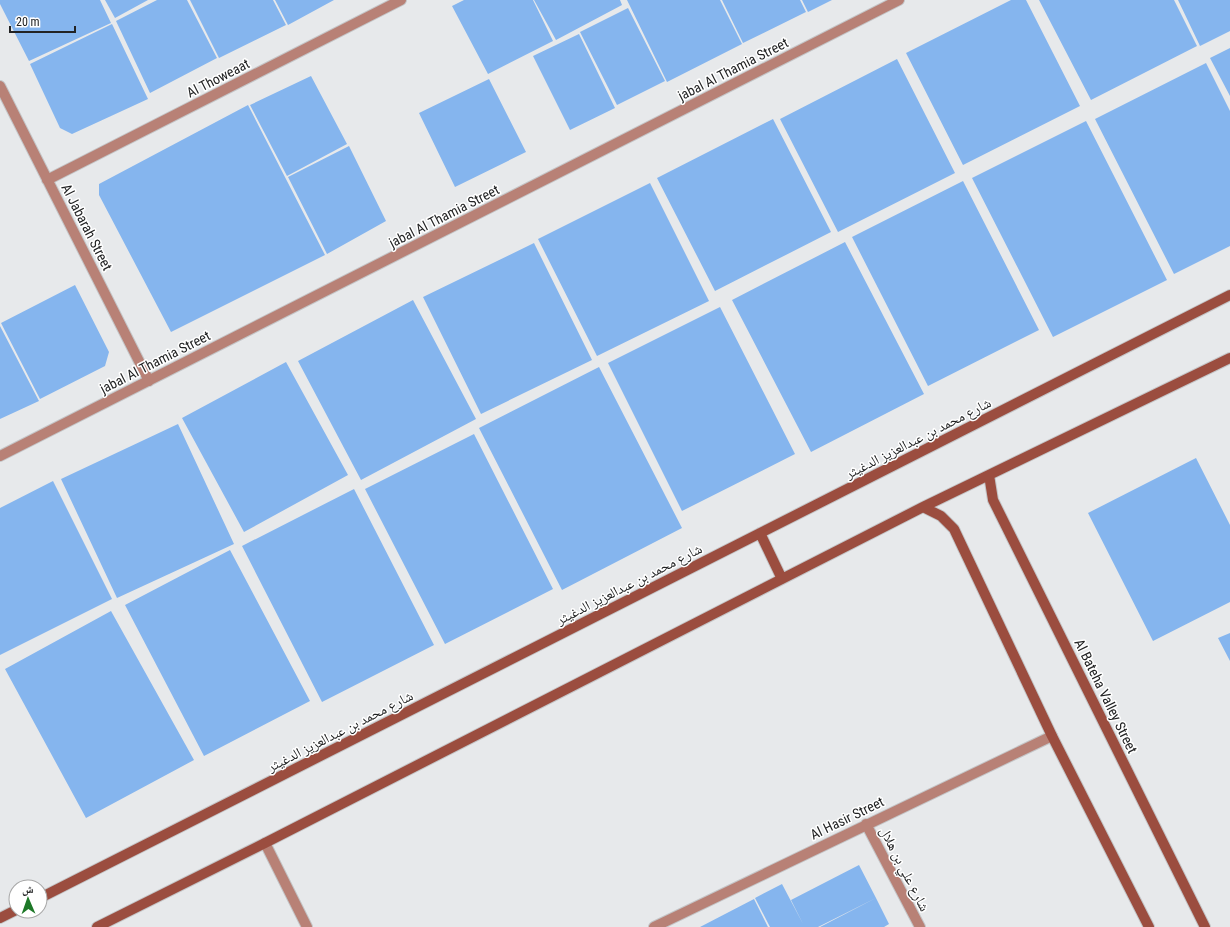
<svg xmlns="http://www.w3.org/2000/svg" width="1230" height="927" font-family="'Roboto Condensed','Noto Naskh Arabic',sans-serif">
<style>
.building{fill:#85b5ee}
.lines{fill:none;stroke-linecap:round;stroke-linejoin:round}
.street-casing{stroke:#c4c5c7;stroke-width:12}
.secondary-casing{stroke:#c4c5c7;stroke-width:12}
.street{stroke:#b88176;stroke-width:10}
.secondary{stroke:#9b4d3f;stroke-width:10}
.labels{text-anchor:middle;stroke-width:3;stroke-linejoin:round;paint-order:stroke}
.street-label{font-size:14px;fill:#222324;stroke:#fff}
</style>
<rect width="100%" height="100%" fill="#e7e9eb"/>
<path class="building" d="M 0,0 L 100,0 L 111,23 L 29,61 L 0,4 Z
M 105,0 L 148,0 L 115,18 Z
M 157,0 L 187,0 L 217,58 L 150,93 L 116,21 Z
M 190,0 L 273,0 L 286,25 L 219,58 Z
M 275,0 L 334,0 L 288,25 Z
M 464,0 L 533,0 L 553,41 L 488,74 L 452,6 Z
M 534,0 L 620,0 L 622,5 L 556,40 Z
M 627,0 L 720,0 L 742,44 L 667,82 Z
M 722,0 L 800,0 L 806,12 L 743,43 Z
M 802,0 L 832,0 L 808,12 Z
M 1011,0 L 1026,0 L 1080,106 L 963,165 L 906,53 Z
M 1039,0 L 1174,0 L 1197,46 L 1091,100 Z
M 1178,0 L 1230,0 L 1230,31 L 1200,46 Z
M 628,8 L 665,81 L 617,105 L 580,32 Z
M 112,24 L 148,99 L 72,134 L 60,128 L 30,64 Z
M 579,34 L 615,108 L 570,130 L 533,56 Z
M 1230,48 L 1230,96 L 1210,58 Z
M 897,59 L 955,173 L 838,232 L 780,119 Z
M 1206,63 L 1230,111 L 1230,246 L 1174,274 L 1095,119 Z
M 311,76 L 347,144 L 287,176 L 250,105 Z
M 489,79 L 526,152 L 455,187 L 419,113 Z
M 248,105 L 325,255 L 171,332 L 99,195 L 99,184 Z
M 773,119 L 831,232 L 715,291 L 657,178 Z
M 1086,121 L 1167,280 L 1053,337 L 972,178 Z
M 349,146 L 386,221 L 327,254 L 288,177 Z
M 963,181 L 1039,330 L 928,386 L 852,237 Z
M 650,183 L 709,301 L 597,356 L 538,239 Z
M 845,242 L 924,394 L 811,452 L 732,300 Z
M 534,243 L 592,360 L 481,414 L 423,297 Z
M 75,285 L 109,352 L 105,366 L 40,399 L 1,323 Z
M 413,300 L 476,419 L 361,480 L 298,361 Z
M 720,307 L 795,454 L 682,511 L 608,363 Z
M 0,326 L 39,401 L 0,419 Z
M 286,362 L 348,475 L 244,532 L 182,418 Z
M 599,367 L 682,528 L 562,590 L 479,428 Z
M 178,424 L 234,544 L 117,598 L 61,479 Z
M 474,434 L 553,589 L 445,644 L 365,489 Z
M 1196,458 L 1230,525 L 1230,602 L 1153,641 L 1088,513 Z
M 53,481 L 112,599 L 0,655 L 0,508 Z
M 354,489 L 434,645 L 322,702 L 242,546 Z
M 230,550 L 310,701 L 204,756 L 125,605 Z
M 111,611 L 194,760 L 86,818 L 5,669 Z
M 1230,633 L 1230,661 L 1218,638 Z
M 859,865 L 876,898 L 818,927 L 770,927 L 755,898 L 782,884 L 803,924 L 791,900 Z
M 876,898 L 889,924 L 884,927 L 820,927 Z
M 754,899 L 768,927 L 700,927 Z"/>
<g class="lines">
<defs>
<path id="street" d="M 0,86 L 149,381
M 47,180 L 401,0
M 0,456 L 899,0
M 866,824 L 920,927
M 265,843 L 307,927
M 654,927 L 1052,736"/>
<path id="secondary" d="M 989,475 L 993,500 L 1205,927
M 923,507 L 941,516 L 954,529 L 1052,736 L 1149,927
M 760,533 L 782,579
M 40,898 L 1230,295
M 0,918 L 16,910
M 97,927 L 265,843 L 923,507 L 1230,358"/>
</defs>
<use href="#street" class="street-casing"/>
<use href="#secondary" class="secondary-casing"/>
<use href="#street" class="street"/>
<use href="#secondary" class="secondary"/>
</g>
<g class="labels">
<g class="street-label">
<text transform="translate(733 69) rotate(-27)" y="5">jabal Al Thamia Street</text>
<text transform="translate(218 78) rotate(-27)" y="5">Al Thoweaat</text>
<text transform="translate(444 216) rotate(-27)" y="5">jabal Al Thamia Street</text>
<text transform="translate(87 227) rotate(63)" y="5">Al Jabarah Street</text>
<text transform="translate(155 362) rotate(-27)" y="5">jabal Al Thamia Street</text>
<text transform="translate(918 438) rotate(-27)" y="5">شارع محمد بن عبدالعزيز الدغيثر</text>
<text transform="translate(629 584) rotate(-27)" y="5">شارع محمد بن عبدالعزيز الدغيثر</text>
<text transform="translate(1106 696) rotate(64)" y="5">Al Bateha Valley Street</text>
<text transform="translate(340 731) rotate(-27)" y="5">شارع محمد بن عبدالعزيز الدغيثر</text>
<text transform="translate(847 818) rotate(-26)" y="5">Al Hasir Street</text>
<text transform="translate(905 869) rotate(63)" y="5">شارع علي بن هلال</text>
</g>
</g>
<g transform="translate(28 899) rotate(358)"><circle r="19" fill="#ffffff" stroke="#a7a7a7"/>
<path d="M0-3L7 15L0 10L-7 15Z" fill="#1d7827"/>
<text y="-6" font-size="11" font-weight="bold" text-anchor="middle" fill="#222324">ش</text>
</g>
<path d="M10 26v6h65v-6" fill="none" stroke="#222324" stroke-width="2"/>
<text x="16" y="26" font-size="12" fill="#222324" stroke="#ffffff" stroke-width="3" paint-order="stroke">20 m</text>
</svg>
